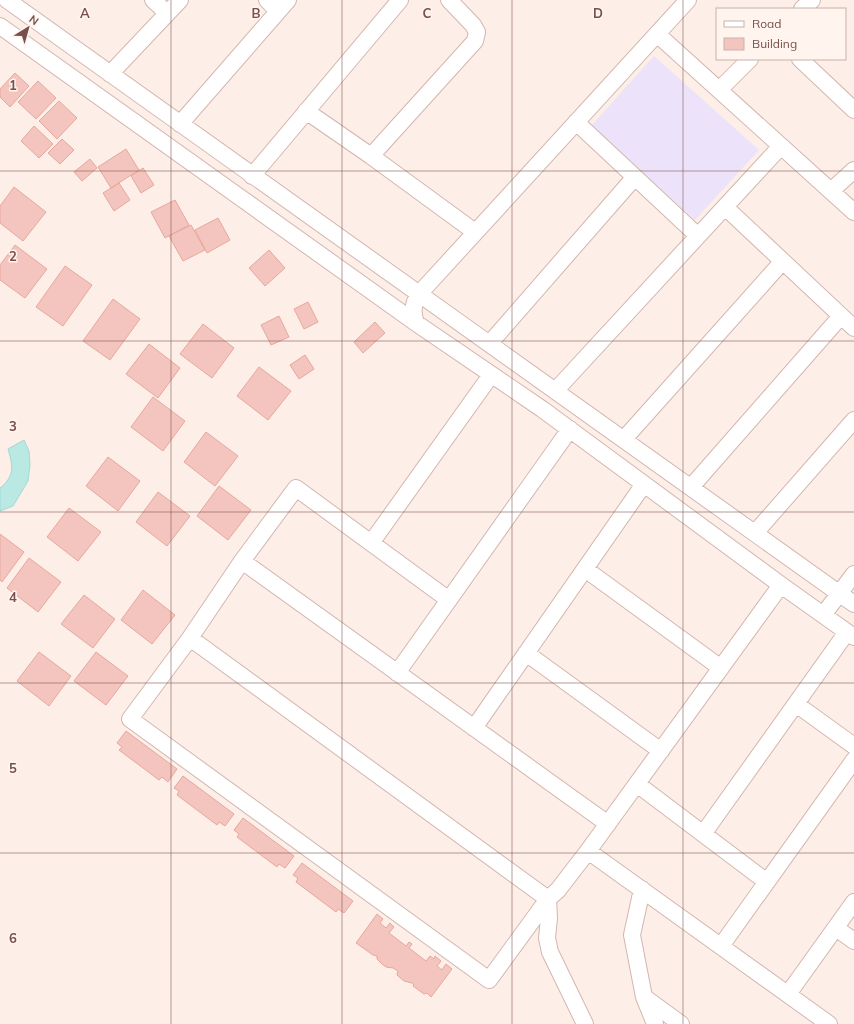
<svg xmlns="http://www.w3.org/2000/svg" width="854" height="1024" font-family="Mulish,sans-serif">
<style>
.education{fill:#ece3fa}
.water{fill:#bae8e3;stroke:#a0dad4}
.building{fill:#f3c5be;stroke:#e7a79d}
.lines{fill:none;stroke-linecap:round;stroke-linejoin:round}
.minor-casing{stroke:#d2b6af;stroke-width:18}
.minor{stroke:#fff;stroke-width:16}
.grid{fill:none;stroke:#784f4a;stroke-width:1;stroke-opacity:0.55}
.grid-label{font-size:13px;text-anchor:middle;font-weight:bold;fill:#784f4a;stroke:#fff4ee;stroke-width:3;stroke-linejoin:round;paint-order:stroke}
</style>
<rect width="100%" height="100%" fill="#fdefe7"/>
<path class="education" d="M 654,56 L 759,150 L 695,220 L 591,126 Z"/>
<path class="water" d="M 24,440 L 29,451 L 30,465 L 28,481 L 13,506 L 0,511 L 0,488 C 15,476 13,466 8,449 Z"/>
<path class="building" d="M 15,73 L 29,86 L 10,107 L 0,97 L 0,89 Z
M 38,81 L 56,98 L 36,119 L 18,102 Z
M 59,101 L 77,118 L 57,139 L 39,121 Z
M 34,126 L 53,144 L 39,158 L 21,141 Z
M 62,139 L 74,150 L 60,164 L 48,153 Z
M 126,149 L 139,170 L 111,188 L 98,167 Z
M 90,159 L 97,168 L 82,181 L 74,172 Z
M 143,168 L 154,185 L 141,193 L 131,176 Z
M 119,183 L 130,200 L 114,211 L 103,193 Z
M 14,187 L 46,212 L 23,241 L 0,223 L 0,206 Z
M 175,200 L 189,225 L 165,238 L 151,212 Z
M 218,218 L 230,240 L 207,253 L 195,230 Z
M 191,225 L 205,250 L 183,261 L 169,236 Z
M 15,245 L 47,269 L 25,298 L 0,280 L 0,265 Z
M 269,250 L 285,268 L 265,286 L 249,268 Z
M 65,266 L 92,285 L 63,326 L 36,307 Z
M 113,299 L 140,319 L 110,360 L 83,341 Z
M 308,302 L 318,322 L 304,329 L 294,309 Z
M 279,316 L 289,337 L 271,345 L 261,325 Z
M 375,322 L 385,333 L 363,353 L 354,342 Z
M 203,324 L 234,348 L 212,378 L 180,354 Z
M 149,344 L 180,368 L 158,398 L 126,374 Z
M 305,355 L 314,369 L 299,379 L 290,365 Z
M 259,367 L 291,391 L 268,420 L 237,396 Z
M 153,397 L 185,421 L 163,451 L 131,427 Z
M 206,432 L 238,456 L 215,486 L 184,462 Z
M 108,457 L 140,481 L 118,511 L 86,486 Z
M 219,486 L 251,510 L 228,540 L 197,516 Z
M 158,492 L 190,516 L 167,546 L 136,522 Z
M 69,508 L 101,532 L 78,561 L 47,537 Z
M 0,534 L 24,552 L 2,582 L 0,580 Z
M 29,558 L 61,582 L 38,612 L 7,588 Z
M 143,590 L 175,615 L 152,644 L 121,620 Z
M 84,595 L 115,619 L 93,648 L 61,624 Z
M 39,652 L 71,676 L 49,706 L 17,681 Z
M 96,652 L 128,676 L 106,705 L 74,681 Z
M 126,731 L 177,769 L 168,782 L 162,777 L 159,780 L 119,750 L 122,747 L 117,743 Z
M 183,776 L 234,814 L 225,826 L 219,822 L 217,825 L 177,795 L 179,791 L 174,788 Z
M 243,818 L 294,856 L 285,868 L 279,864 L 277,867 L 237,837 L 239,834 L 234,830 Z
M 302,863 L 353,901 L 344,913 L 338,909 L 336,912 L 296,882 L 298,878 L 293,875 Z
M 377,914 L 383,919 L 380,923 L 386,928 L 390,923 L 394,927 L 389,933 L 406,946 L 409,942 L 412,944 L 409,948 L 426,961 L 430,956 L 434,959 L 435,956 L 441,961 L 437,966 L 442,970 L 446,964 L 452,969 L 431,997 L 427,993 L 424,994 L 413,986 L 414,985 L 412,983 L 404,981 L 397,975 L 398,971 L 393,968 L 386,967 L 382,964 L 377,959 L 377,956 L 373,955 L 356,943 Z"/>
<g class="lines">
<defs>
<path id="minor" d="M 7,0 C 289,202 573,401 854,604
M 153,0 L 167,13
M 267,0 L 278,11
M 802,9 L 812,0
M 0,26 L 416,323 L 542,409 L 781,585 L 854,637
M 657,34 L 854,212
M 800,59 L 854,110
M 110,74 L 180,0
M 719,90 L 750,59
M 306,111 L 371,156 L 475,232
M 576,122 L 698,236
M 180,124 L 288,0
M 371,156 L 475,41 L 477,32 L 473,25 L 449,0
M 252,176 L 400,0
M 831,191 L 854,170
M 725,207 L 854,328
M 416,323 C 412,313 413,303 419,294 L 688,0
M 490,343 L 634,178
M 556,390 L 781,146
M 624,439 L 782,262
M 691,487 L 841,316
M 755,533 L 854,420
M 371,543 L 491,375
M 242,561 L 608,824
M 585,569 L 721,668
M 823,615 L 854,574
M 190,638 L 548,899 L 489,980 L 130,719 L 190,638 L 242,561 L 296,488 L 449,600
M 526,653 L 661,751
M 397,673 L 570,429
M 796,704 L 854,746
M 474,728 L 644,484
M 637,784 L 767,882
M 703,834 L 847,632
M 588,851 L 829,1024
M 642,889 L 632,935 L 644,997 L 655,1024
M 836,928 L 854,941
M 721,946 L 854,760
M 788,994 L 854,902
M 644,997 L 681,1024
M 585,1024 L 550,952 L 547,938 L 549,918 L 548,899 L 558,890 L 588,851 L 781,585"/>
</defs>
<use href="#minor" class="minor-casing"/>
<use href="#minor" class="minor"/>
</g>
<path class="grid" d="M 171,0 L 171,1024M 342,0 L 342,1024M 512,0 L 512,1024M 683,0 L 683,1024M 0,171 L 854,171M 0,341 L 854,341M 0,512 L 854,512M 0,683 L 854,683M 0,853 L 854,853"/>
<g class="grid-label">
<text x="85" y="18">A</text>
<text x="256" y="18">B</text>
<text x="427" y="18">C</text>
<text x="598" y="18">D</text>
<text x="13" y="90">1</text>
<text x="13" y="261">2</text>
<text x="13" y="431">3</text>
<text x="13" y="602">4</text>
<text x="13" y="773">5</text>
<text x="13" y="943">6</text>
</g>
<rect x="716" y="8" width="130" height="52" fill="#fff4ee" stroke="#c9b2ac"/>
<rect x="724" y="21" width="20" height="6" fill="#ffffff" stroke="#c9b2ac"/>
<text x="752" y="28" font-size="12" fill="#784f4a">Road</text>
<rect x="724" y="38" width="20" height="12" fill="#f3c5be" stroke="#c9b2ac"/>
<text x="752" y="48" font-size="12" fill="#784f4a">Building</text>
<g transform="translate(28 28) rotate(37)" stroke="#fff4ee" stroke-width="3" paint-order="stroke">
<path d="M0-3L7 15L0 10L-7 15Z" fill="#784f4a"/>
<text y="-6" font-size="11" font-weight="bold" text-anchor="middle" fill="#784f4a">N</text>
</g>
</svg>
